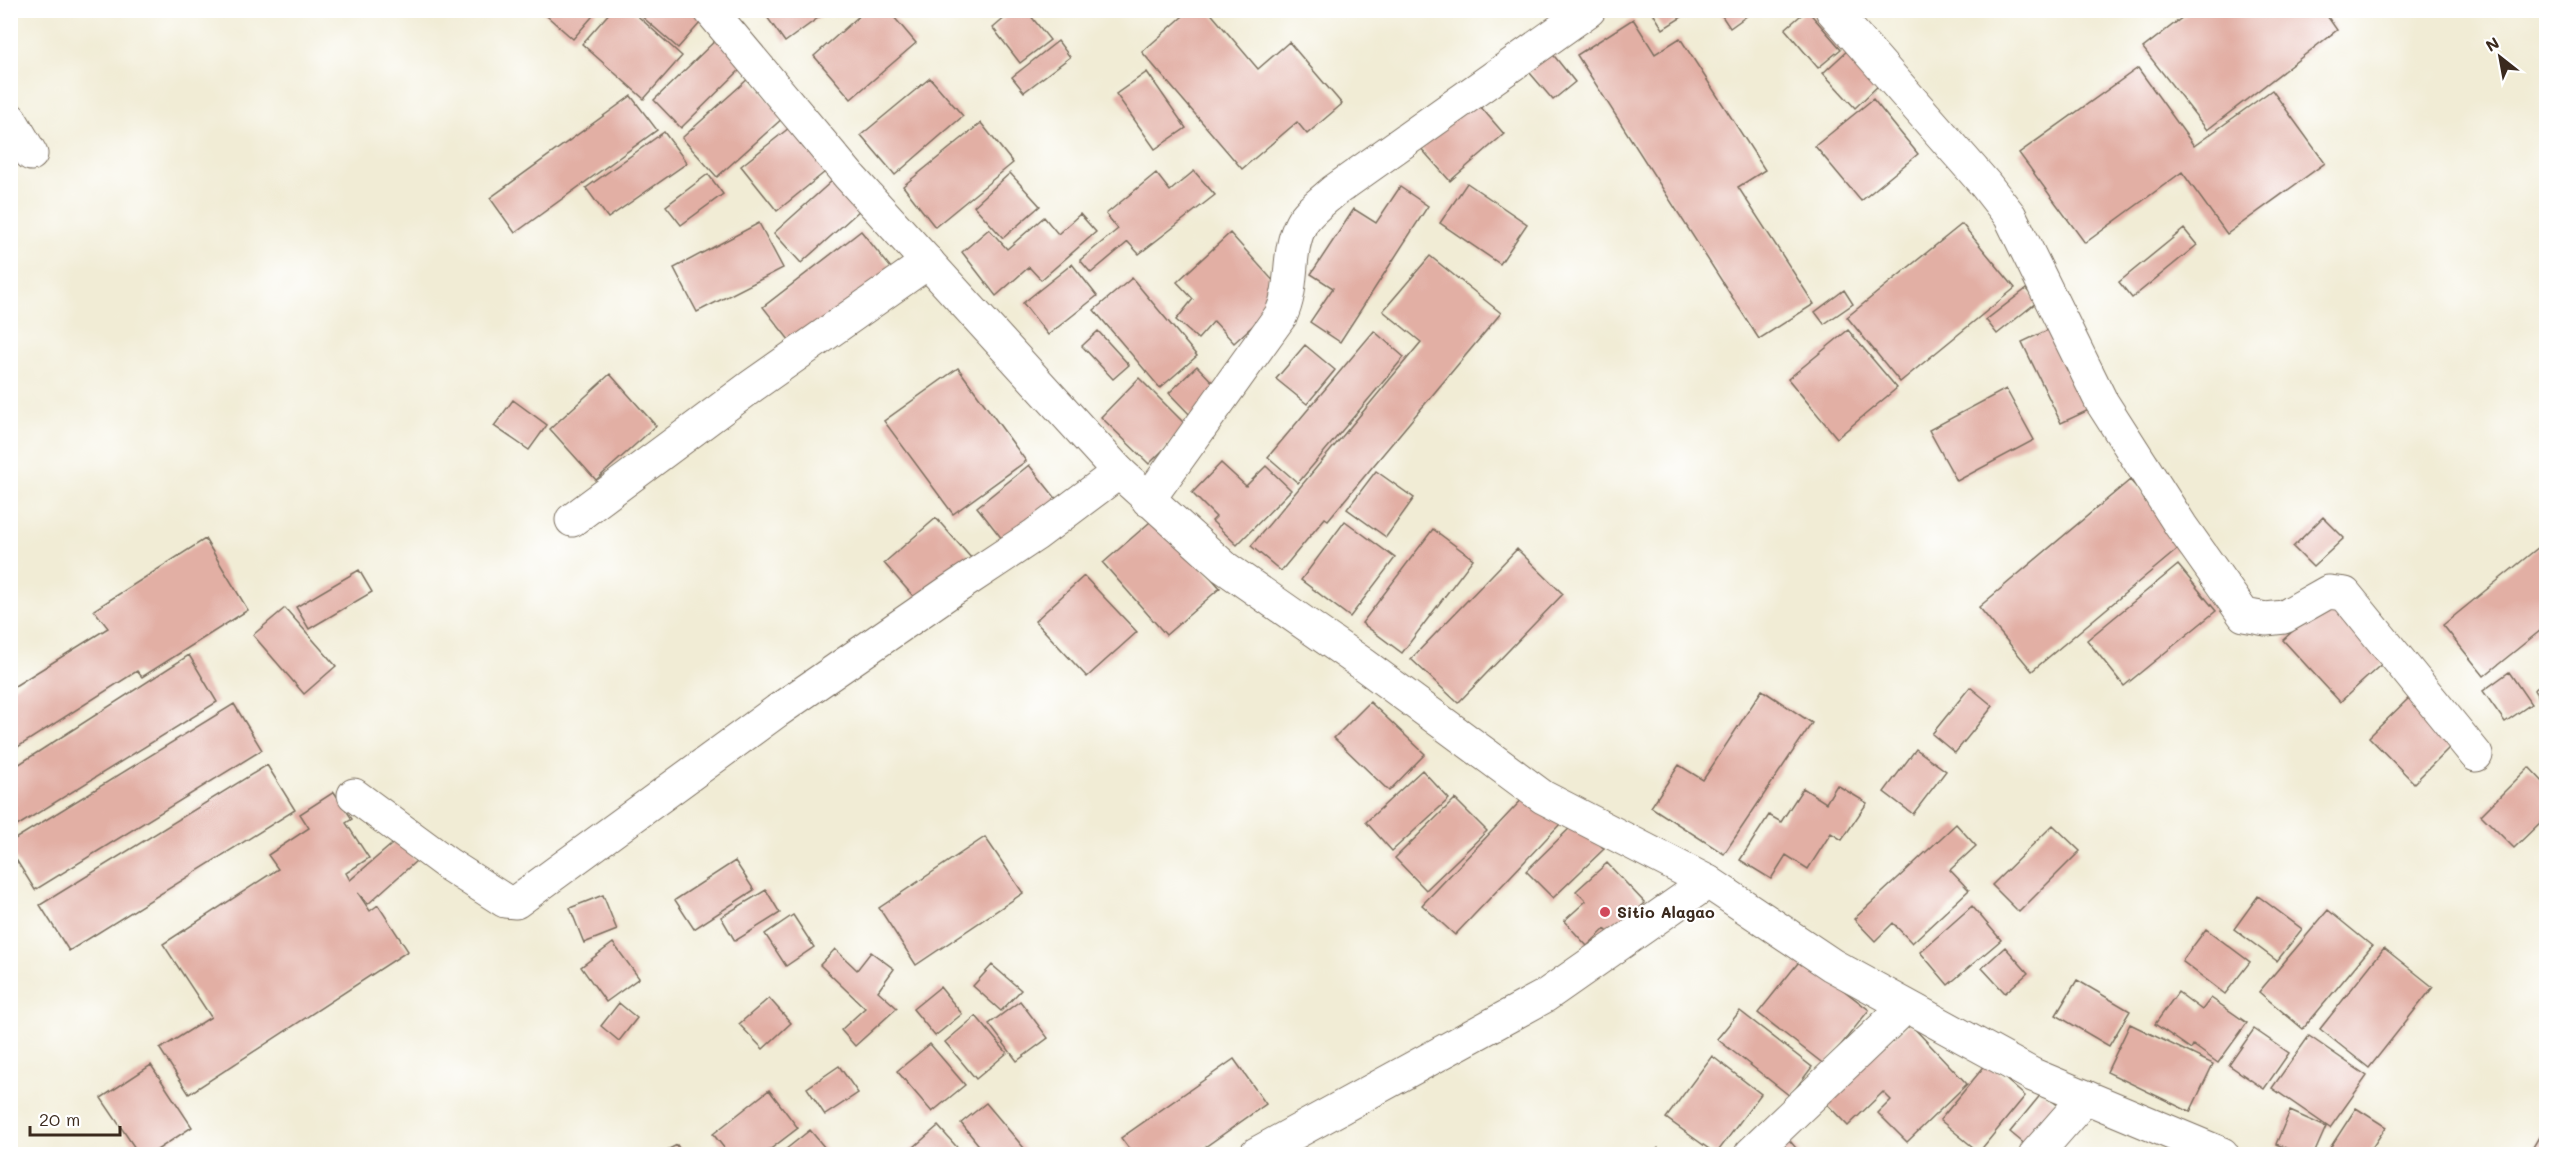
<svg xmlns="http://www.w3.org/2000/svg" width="2557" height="1165" font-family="Mali,sans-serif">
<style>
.building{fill:#e2afa4}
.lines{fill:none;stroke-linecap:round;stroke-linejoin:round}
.street-casing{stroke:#7b6e5e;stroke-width:35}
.secondary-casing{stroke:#7b6e5e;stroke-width:35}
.street{stroke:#fff;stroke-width:33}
.secondary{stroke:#fff;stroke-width:33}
.poi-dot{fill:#d1495b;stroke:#fff;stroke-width:2}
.labels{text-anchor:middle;stroke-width:4.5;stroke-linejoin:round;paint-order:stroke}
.poi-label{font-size:16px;font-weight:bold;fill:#3b2a1e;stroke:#fff;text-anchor:start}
</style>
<rect width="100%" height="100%" fill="#fff"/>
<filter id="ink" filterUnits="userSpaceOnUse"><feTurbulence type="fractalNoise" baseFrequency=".0167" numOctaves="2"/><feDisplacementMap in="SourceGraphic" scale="12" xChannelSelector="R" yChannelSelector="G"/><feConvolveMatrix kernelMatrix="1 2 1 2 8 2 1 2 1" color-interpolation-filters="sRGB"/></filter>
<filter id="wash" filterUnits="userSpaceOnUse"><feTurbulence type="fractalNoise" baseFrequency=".008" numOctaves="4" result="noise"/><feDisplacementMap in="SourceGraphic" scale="24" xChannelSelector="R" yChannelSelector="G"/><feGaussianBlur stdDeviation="1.35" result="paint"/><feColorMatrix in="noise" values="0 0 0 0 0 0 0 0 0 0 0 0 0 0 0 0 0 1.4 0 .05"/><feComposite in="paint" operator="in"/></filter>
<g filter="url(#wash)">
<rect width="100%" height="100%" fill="#f1ecd5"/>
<g id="blocks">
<path class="building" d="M 540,10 L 598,10 L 573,39 Z
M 612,10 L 631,10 L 682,56 L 644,99 L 582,44 Z
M 641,10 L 705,10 L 708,14 L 678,48 L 639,14 Z
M 762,10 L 829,10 L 785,42 Z
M 866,10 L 888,10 L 916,43 L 851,99 L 814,56 Z
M 1014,10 L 1026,10 L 1050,40 L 1020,63 L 993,28 Z
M 1190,10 L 1208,10 L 1258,69 L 1289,42 L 1342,104 L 1307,134 L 1297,122 L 1242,169 L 1142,52 Z
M 1651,10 L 1693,10 L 1663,29 Z
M 1718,10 L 1755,10 L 1730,28 Z
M 1807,10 L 1841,49 L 1818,68 L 1785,29 Z
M 2192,10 L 2323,10 L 2337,30 L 2207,130 L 2143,48 Z
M 1633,19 L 1655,54 L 1680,38 L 1765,170 L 1738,187 L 1814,304 L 1759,339 L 1577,55 Z
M 721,35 L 747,63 L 681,128 L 654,100 Z
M 1058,41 L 1070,57 L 1024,92 L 1012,77 Z
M 1547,47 L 1575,82 L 1553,100 L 1524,66 Z
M 1849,49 L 1881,83 L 1855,108 L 1823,73 Z
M 2138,68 L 2194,146 L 2272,90 L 2325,163 L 2227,234 L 2182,172 L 2085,243 L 2019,153 Z
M 1147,72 L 1186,128 L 1155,149 L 1116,94 Z
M 749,78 L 784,117 L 717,177 L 682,138 Z
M 930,78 L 963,116 L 895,175 L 861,135 Z
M 631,96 L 657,130 L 515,233 L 490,198 Z
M 1473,98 L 1504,134 L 1450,181 L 1419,146 Z
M 1873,99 L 1918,154 L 1861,201 L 1815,146 Z
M 981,123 L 1013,163 L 935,227 L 903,186 Z
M 794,124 L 830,168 L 777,211 L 741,166 Z
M 664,132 L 687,163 L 608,218 L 586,188 Z
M 1194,171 L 1215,195 L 1139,254 L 1128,242 L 1091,273 L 1080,260 L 1118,229 L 1106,214 L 1156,173 L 1170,191 Z
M 1010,173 L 1040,206 L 1003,238 L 974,206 Z
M 708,174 L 723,194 L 681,225 L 666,206 Z
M 833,180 L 860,210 L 801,263 L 774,233 Z
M 1467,183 L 1527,224 L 1500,264 L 1440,223 Z
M 1400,187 L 1428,206 L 1340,342 L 1310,322 L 1333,288 L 1311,274 L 1354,209 L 1376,223 Z
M 10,208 L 18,220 L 10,225 Z
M 1080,214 L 1096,232 L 1041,280 L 1029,267 L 996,296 L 962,252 L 989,229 L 1007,249 L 1044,217 L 1058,234 Z
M 759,223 L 783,268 L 697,312 L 674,268 Z
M 1962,224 L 2015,288 L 1900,382 L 1847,317 Z
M 2184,229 L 2197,245 L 2132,298 L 2119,282 Z
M 861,231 L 896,274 L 797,350 L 763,307 Z
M 1230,233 L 1286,295 L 1234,343 L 1214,321 L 1198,339 L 1176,320 L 1193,299 L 1177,282 Z
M 1430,256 L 1501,313 L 1328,520 L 1325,518 L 1281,571 L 1251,546 L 1421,342 L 1383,311 Z
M 1072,264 L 1097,296 L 1048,335 L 1023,303 Z
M 1132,278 L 1197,356 L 1160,388 L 1094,310 Z
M 2026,289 L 2037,302 L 1997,334 L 1986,320 Z
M 1844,290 L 1853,304 L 1824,324 L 1815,312 Z
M 2050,329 L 2089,410 L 2061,423 L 2022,342 Z
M 1848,330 L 1897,388 L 1837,438 L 1788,379 Z
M 1098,331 L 1129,365 L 1113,379 L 1082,346 Z
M 1374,331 L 1404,357 L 1298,483 L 1268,457 Z
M 1305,345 L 1335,370 L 1307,404 L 1276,379 Z
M 1197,366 L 1221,391 L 1193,418 L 1169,393 Z
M 958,368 L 1026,461 L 953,514 L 884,421 Z
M 610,374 L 656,426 L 596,480 L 550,429 Z
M 1139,378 L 1187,426 L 1149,464 L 1101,417 Z
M 2006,389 L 2034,440 L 1957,481 L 1929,430 Z
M 513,400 L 547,425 L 529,450 L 494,426 Z
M 1221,463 L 1246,486 L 1266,466 L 1291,490 L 1237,545 L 1212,521 L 1216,517 L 1192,493 Z
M 1029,465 L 1062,506 L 1010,549 L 977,507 Z
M 1376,471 L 1414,498 L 1386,537 L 1347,509 Z
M 2130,480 L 2185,543 L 2032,671 L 1979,607 Z
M 1157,516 L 1220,588 L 1166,635 L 1103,563 Z
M 2323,517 L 2344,538 L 2313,567 L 2293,547 Z
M 936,518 L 972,559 L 920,604 L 884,563 Z
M 1345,521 L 1395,558 L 1350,617 L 1301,580 Z
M 1433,529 L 1473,559 L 1402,653 L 1362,623 Z
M 205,539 L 248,610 L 142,677 L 137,671 L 10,752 L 10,689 L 108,628 L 94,610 Z
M 2539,547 L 2546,556 L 2546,626 L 2484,676 L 2443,625 Z
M 1517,549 L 1563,594 L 1458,703 L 1411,659 Z
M 2178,565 L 2216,611 L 2124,686 L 2087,640 Z
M 359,570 L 372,592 L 309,629 L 296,607 Z
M 1084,576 L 1137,632 L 1087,677 L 1035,621 Z
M 2330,597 L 2387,659 L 2340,702 L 2283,640 Z
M 285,608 L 336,666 L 304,694 L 253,635 Z
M 189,655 L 217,702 L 17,826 L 10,814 L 10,770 Z
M 2509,672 L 2531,704 L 2505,722 L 2483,691 Z
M 2546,682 L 2546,710 L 2534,690 Z
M 1970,687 L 1993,706 L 1955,753 L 1932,734 Z
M 1762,690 L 1812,723 L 1724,854 L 1651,807 L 1679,765 L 1703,780 Z
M 2412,695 L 2457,740 L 2414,783 L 2369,737 Z
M 1370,702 L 1425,754 L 1389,791 L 1334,738 Z
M 234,704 L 262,750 L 35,890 L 10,850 L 10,842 Z
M 1916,749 L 1946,771 L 1913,814 L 1884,792 Z
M 267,765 L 295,810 L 69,951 L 40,905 Z
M 2529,767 L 2546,785 L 2546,817 L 2514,848 L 2481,815 Z
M 1422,770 L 1449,799 L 1392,851 L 1366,822 Z
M 1837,785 L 1867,803 L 1842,840 L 1831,833 L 1808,869 L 1786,855 L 1771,879 L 1740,860 L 1769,815 L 1781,822 L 1803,788 L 1826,803 Z
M 334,792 L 352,819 L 346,823 L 369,858 L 346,873 L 350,880 L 397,840 L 416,861 L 368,904 L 358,893 L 370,911 L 378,905 L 408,951 L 189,1094 L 160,1049 L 211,1017 L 163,944 L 278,869 L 268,855 L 309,828 L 300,814 Z
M 1529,792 L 1561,823 L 1455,935 L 1422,905 Z
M 1455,799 L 1487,831 L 1426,890 L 1395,858 Z
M 1577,821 L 1604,849 L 1553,898 L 1526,871 Z
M 1956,824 L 1976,846 L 1950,870 L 1969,890 L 1912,943 L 1893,923 L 1875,941 L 1854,919 Z
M 2053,825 L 2080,851 L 2019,912 L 1992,885 Z
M 985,837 L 1023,893 L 916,965 L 879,908 Z
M 735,861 L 754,890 L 694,929 L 675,900 Z
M 1607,863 L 1645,903 L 1611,935 L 1605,929 L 1587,946 L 1564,921 L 1586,901 L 1576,891 Z
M 766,890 L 780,913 L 735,941 L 721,917 Z
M 603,895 L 617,930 L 584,943 L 570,908 Z
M 2258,896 L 2302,929 L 2277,961 L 2234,929 Z
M 1972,906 L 2001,940 L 1948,985 L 1920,952 Z
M 2328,910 L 2372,946 L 2303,1029 L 2259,992 Z
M 793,915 L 814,947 L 786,966 L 765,934 Z
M 2206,929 L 2250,962 L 2225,994 L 2182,961 Z
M 613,943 L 639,978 L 606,1002 L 581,967 Z
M 2005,947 L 2028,973 L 2005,993 L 1982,968 Z
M 2384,948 L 2433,987 L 2369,1068 L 2320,1029 Z
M 835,949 L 857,970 L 871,952 L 894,969 L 878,991 L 897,1008 L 855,1046 L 841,1030 L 865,1008 L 820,965 Z
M 1802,958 L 1869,1010 L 1825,1065 L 1758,1013 Z
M 992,965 L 1021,990 L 1001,1011 L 973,986 Z
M 2077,980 L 2130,1011 L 2109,1046 L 2056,1015 Z
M 940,987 L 962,1014 L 935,1036 L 913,1009 Z
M 2178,992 L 2202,1010 L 2211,998 L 2247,1023 L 2218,1063 L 2193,1045 L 2191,1049 L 2155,1024 Z
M 769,998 L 791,1023 L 763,1049 L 739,1024 Z
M 1020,1001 L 1048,1038 L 1017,1061 L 989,1024 Z
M 619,1003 L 637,1018 L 619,1041 L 601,1026 Z
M 1740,1011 L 1812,1067 L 1790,1096 L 1717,1039 Z
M 976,1016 L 1007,1053 L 976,1079 L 945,1042 Z
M 1910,1024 L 1967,1084 L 1907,1142 L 1878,1113 L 1891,1100 L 1883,1092 L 1848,1126 L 1820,1097 Z
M 2130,1024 L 2213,1064 L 2190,1112 L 2107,1072 Z
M 2254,1029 L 2289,1053 L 2264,1089 L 2229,1065 Z
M 2309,1036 L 2367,1076 L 2330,1128 L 2272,1088 Z
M 930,1044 L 965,1085 L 932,1112 L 897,1071 Z
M 1712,1056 L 1761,1094 L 1716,1154 L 1666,1118 Z
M 1234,1059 L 1266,1104 L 1195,1154 L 1133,1154 L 1121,1138 Z
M 1987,1063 L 2025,1096 L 1979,1152 L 1940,1120 Z
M 151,1065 L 192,1127 L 151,1154 L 139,1154 L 101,1098 Z
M 839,1066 L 858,1093 L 825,1115 L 807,1088 Z
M 769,1090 L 798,1128 L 764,1154 L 729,1154 L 713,1134 Z
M 2042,1093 L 2060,1107 L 2027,1146 L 2010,1132 Z
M 986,1103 L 1029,1154 L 986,1154 L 961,1123 Z
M 2356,1108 L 2386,1127 L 2368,1154 L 2334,1154 L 2328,1151 Z
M 2290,1111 L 2326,1127 L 2314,1154 L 2300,1154 L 2276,1144 Z
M 2546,1125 L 2546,1154 L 2529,1154 Z
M 938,1126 L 963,1154 L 906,1154 Z
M 810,1130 L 830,1154 L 780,1154 Z
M 1785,1135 L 1801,1154 L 1761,1154 Z
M 677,1145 L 683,1154 L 659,1154 Z
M 1658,1148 L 1664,1154 L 1652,1154 Z"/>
</g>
</g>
<g filter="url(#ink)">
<use href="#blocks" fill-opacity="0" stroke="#7b6e5e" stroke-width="1.5"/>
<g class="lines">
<defs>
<path id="street" d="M 1832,10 L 1985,184 L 2010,216 L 2101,401 L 2181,526 L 2244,615 L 2266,619 L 2284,617 L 2328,592 L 2345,594 L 2476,755
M 10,119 L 31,154
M 1148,500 L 1281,315 C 1295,285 1286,253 1301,224 C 1307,212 1324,200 1334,191 L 1589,10
M 572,520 L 752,386 L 928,262
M 354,795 L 449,865 L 505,901 L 516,902 L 777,711 L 949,592 L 1035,535 L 1119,472
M 1256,1154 L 1545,996 L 1708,882
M 1751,1154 L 1906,1006
M 2036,1154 L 2086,1097"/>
<path id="secondary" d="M 710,10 L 849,176 L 1119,472 L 1224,567 L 1363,664 L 1543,797 L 1708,882 L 1832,965 L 2033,1075 L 2222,1154"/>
</defs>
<use href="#street" class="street-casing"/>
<use href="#secondary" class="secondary-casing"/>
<use href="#street" class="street"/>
<use href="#secondary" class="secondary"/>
</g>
</g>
<circle class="poi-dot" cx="1605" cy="912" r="6"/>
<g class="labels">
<g class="poi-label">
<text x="1617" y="918">Sitio Alagao</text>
</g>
</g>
<rect width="2557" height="1165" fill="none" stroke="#fff" stroke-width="36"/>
<g transform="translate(2500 57) rotate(329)" stroke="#ffffff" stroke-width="4.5" paint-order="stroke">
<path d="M0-4.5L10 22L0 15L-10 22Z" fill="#3b2a1e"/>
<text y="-9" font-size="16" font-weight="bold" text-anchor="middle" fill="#3b2a1e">N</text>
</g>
<path d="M30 1126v9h90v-9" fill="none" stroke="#3b2a1e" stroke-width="3"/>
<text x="39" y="1126" font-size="18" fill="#3b2a1e" stroke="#ffffff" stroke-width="4.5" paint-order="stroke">20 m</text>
</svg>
